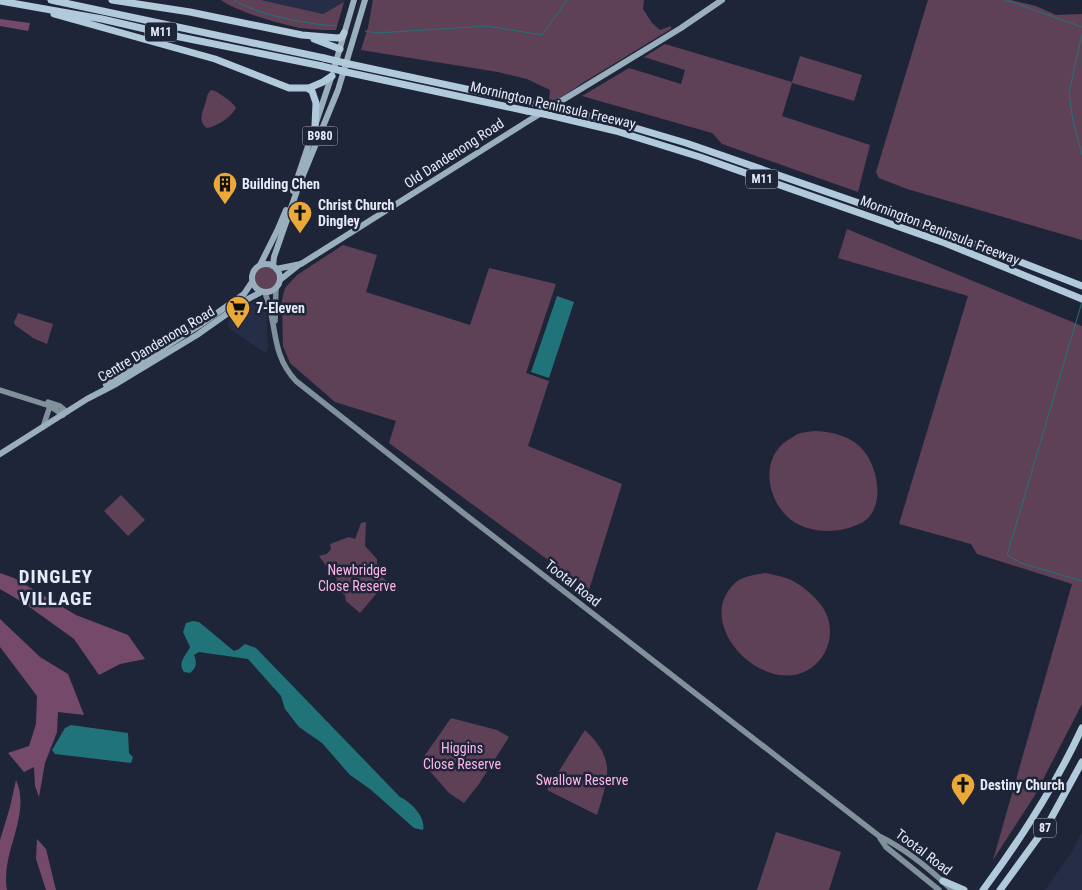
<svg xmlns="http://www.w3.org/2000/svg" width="1082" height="890" font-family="'Roboto Condensed',sans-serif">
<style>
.built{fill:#262e47}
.green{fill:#5e4156}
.forest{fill:#75496a}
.water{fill:#21737a}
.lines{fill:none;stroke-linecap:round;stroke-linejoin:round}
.stream{stroke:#21737a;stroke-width:1}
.secondary{stroke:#81919c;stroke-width:5.5}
.primary{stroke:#9aafbd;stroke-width:6}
.highway{stroke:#b0cadb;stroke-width:7}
.highway-bridge{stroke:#b0cadb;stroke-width:7}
.labels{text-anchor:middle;stroke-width:5;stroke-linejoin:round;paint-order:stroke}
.shield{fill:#1f2538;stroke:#aaafbe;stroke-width:1}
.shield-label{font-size:12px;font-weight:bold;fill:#e5eaf7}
.street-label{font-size:14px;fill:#e5eaf7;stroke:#1f2538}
.poi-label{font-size:14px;font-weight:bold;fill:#e5eaf7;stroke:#1f2538;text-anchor:start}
.park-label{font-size:14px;fill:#feb6eb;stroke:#1f2538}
.district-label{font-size:19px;font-weight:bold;letter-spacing:1px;fill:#e5eaf7;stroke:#1f2538}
</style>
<rect width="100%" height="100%" fill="#1f2538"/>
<path class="built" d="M 261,0 L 345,0 L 344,2 L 323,14 Z
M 261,301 L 266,315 L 268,349 L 265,353 L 230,329 L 228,324 L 229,320 L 245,308 L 254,302 Z
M 1082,833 L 1082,890 L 1045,890 L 1071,853 Z"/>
<path class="green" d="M 221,0 L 261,0 L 323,14 L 344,2 L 336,30 C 327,30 318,30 309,29 C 291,28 234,11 221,0 Z
M 373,0 L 644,0 L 643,9 L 652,23 L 660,30 L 671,26 L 671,29 L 584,82 L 555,102 L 549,101 L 550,90 L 527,79 L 498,72 L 361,50 L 368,27 Z
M 928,0 L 1011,0 L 1036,6 L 1056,15 L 1082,14 L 1082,240 L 907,189 L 879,178 L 876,172 Z
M 665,44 L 792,82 L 800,56 L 862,75 L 854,101 L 792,83 L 782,116 L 870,145 L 858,192 L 722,144 L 712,133 L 582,96 L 629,68 L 681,84 L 685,70 L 644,57 Z
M 211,90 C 216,90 234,103 236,108 C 231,117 218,126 207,128 C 197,121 203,111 206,101 C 207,96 207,94 211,90 Z
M 847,229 L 1082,326 L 1082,704 L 1035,795 L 993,860 L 1072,584 L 977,554 L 971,544 L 899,524 L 968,296 L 838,258 Z
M 343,245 L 377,255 L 366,292 L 470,325 L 489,268 L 556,284 L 526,373 L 549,381 L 528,446 L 622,484 L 589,590 L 389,443 L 396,421 L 335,402 L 290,363 L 283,346 L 282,300 L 285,288 L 297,275 Z
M254 278a12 12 0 1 1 24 0a12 12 0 1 1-24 0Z
M 18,313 L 53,324 L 47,344 L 33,338 L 15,325 L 14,322 Z
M 816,431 C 832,432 846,435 858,445 C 879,462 888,512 859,524 C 838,534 809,534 790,519 C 766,499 760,458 788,440 C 792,438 796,434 801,433 C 806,432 811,431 816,431 Z
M 121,495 L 145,520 L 128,536 L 104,511 Z
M 366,522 L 365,546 L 377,559 L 377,573 L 387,581 L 360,613 L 346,601 L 345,595 L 337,590 L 336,567 L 330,571 L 319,556 L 327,554 L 331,549 L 330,544 L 349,537 L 355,539 L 361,523 Z
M 766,573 C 777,576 789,577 798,584 C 806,589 815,597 821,605 C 838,627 830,660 804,672 C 759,692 694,623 734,584 C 742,576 755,575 766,573 Z
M 451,718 L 497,730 L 509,737 L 479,784 L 464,803 L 449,793 L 421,761 Z
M 585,730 C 617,760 608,778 597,815 L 547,790 Z
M 776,832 L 841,852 L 829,890 L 757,890 Z"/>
<path class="forest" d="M 0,19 L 30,23 L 28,31 L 0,26 Z
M 0,573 L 14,578 L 76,615 L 128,635 L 145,659 L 120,664 L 99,675 L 74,639 L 24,603 L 0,589 Z
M 0,619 L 40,657 L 68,674 L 84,715 L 58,712 L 57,732 L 45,763 L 39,797 L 35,786 L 34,767 L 24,772 L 8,753 L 29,746 L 36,724 L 37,696 L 0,647 Z
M 16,780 C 32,815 0,853 7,890 L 0,890 L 0,840 L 10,807 Z
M 37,839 L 46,849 L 56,890 L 46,890 L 36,859 Z"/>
<path class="water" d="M 557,296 L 574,302 L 549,378 L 531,372 Z
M 193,621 L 199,622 L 234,651 L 239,649 L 245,644 L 256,648 L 400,797 C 411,802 426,817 423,830 L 414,828 L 370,789 L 350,775 L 322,743 L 299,727 L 285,709 L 281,696 L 248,659 L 199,652 L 194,655 C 197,663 197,667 190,673 L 184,672 C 177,662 186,656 190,647 L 183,632 L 186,623 Z
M 71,725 L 128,733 L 129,753 L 133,757 L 131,763 L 55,754 L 52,750 L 65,728 Z"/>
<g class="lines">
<path class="stream" d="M 234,0 C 256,15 308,24 335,26
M 1006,0 L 1082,27
M 365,31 L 377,33 L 487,26 L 542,35 L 567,0
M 1082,34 L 1069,93 L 1073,121 L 1082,155
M 1082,302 L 1007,555 L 1021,563 L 1082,581"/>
<path class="secondary" d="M 265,293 C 278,325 270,353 296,381 L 462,512 L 879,836 C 906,849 931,870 952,890
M 275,321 L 276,288
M 0,390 L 50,406 L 63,415
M 48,402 L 60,406 L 67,412
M 43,427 L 50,406
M 880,838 L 886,847 L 939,890"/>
<path class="primary" d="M 335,65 L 354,0
M 293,191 L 332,75
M252 278a14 14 0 1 1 28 0a14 14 0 1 1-28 0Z
M 260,265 L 278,229 L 286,210
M 273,266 L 274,257 L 299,185 L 338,90 L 365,0
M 276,269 L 301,264 L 525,123 L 681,28 L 722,0
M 280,280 L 300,264
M 106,385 L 200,325 L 244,294 L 252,282
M 0,454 L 87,399 L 116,384 L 197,335 L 248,299 L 261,292"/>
<path class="highway" d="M 51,0 L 324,58
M 112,0 L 190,12 L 302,35 L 338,38 L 342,37 L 344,33
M 0,1 L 102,19 L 180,37 L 322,66
M 54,14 L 215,59 L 289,88 L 309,88 L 323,82 L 332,76
M 314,39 L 340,49
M 349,64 L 537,104
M 346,72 L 527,111
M 307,88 L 312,91 L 316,103 L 315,126
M 559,109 L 615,122 L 686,143 L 954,236 L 1082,286
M 549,115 L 616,131 L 700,157 L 945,243 L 1082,299
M 943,881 L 964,890
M 983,890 C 1021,839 1055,786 1082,728
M 1000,890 L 1048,824 L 1082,762"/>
<path class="highway-bridge" d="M 324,58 L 349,64
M 322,66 L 346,72
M 537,104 L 559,109
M 527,111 L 549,115"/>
</g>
<defs>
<symbol id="building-pin" viewBox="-11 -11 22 30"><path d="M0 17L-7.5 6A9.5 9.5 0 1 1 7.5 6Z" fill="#eba93a" stroke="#1f2538"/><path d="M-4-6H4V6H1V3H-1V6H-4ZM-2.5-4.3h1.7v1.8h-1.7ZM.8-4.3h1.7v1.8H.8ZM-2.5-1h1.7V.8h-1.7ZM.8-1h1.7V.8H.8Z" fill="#111"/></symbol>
<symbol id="church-pin" viewBox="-11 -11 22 30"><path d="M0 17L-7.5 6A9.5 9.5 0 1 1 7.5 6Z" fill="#eba93a" stroke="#1f2538"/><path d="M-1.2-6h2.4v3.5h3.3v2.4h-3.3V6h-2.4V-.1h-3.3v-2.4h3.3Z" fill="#111"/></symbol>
<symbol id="supermarket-pin" viewBox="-11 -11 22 30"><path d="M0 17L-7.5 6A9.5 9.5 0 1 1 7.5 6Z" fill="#eba93a" stroke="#1f2538"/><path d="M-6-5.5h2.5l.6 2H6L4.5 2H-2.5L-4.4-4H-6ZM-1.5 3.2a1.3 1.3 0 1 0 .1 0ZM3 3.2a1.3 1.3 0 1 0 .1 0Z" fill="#111"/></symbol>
</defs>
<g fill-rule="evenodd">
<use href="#building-pin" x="211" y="170" width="28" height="38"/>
<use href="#church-pin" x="286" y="199" width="28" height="38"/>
<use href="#supermarket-pin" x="224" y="294" width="28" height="38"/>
<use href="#church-pin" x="949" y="771" width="28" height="38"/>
</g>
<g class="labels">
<g class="shield">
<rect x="145" y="22.5" width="32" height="19" rx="4"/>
<rect x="302.5" y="126.5" width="35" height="19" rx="4"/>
<rect x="746" y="169.5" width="32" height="19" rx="4"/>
<rect x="1034" y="818.5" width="22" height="19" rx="4"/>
</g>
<g class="shield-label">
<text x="161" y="36">M11</text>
<text x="320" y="140">B980</text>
<text x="762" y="183">M11</text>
<text x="1045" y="832">87</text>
</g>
<g class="street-label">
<text transform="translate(553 105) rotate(13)" y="5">Mornington Peninsula Freeway</text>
<text transform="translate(454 153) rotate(-33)" y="5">Old Dandenong Road</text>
<text transform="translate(940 230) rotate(21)" y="5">Mornington Peninsula Freeway</text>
<text transform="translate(156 344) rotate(-31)" y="5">Centre Dandenong Road</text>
<text transform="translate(573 583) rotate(38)" y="5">Tootal Road</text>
<text transform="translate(924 852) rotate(37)" y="5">Tootal Road</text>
</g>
<g class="poi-label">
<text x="242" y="189">Building Chen</text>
<text x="318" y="210">Christ Church<tspan x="318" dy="16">Dingley</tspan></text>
<text x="256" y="313">7-Eleven</text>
<text x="980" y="790">Destiny Church</text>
</g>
<g class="park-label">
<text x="357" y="575">Newbridge<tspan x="357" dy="16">Close Reserve</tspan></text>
<text x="462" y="753">Higgins<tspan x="462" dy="16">Close Reserve</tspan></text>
<text x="582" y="785">Swallow Reserve</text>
</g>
<g class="district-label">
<text x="56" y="583">DINGLEY<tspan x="56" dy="22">VILLAGE</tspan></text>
</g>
</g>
</svg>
